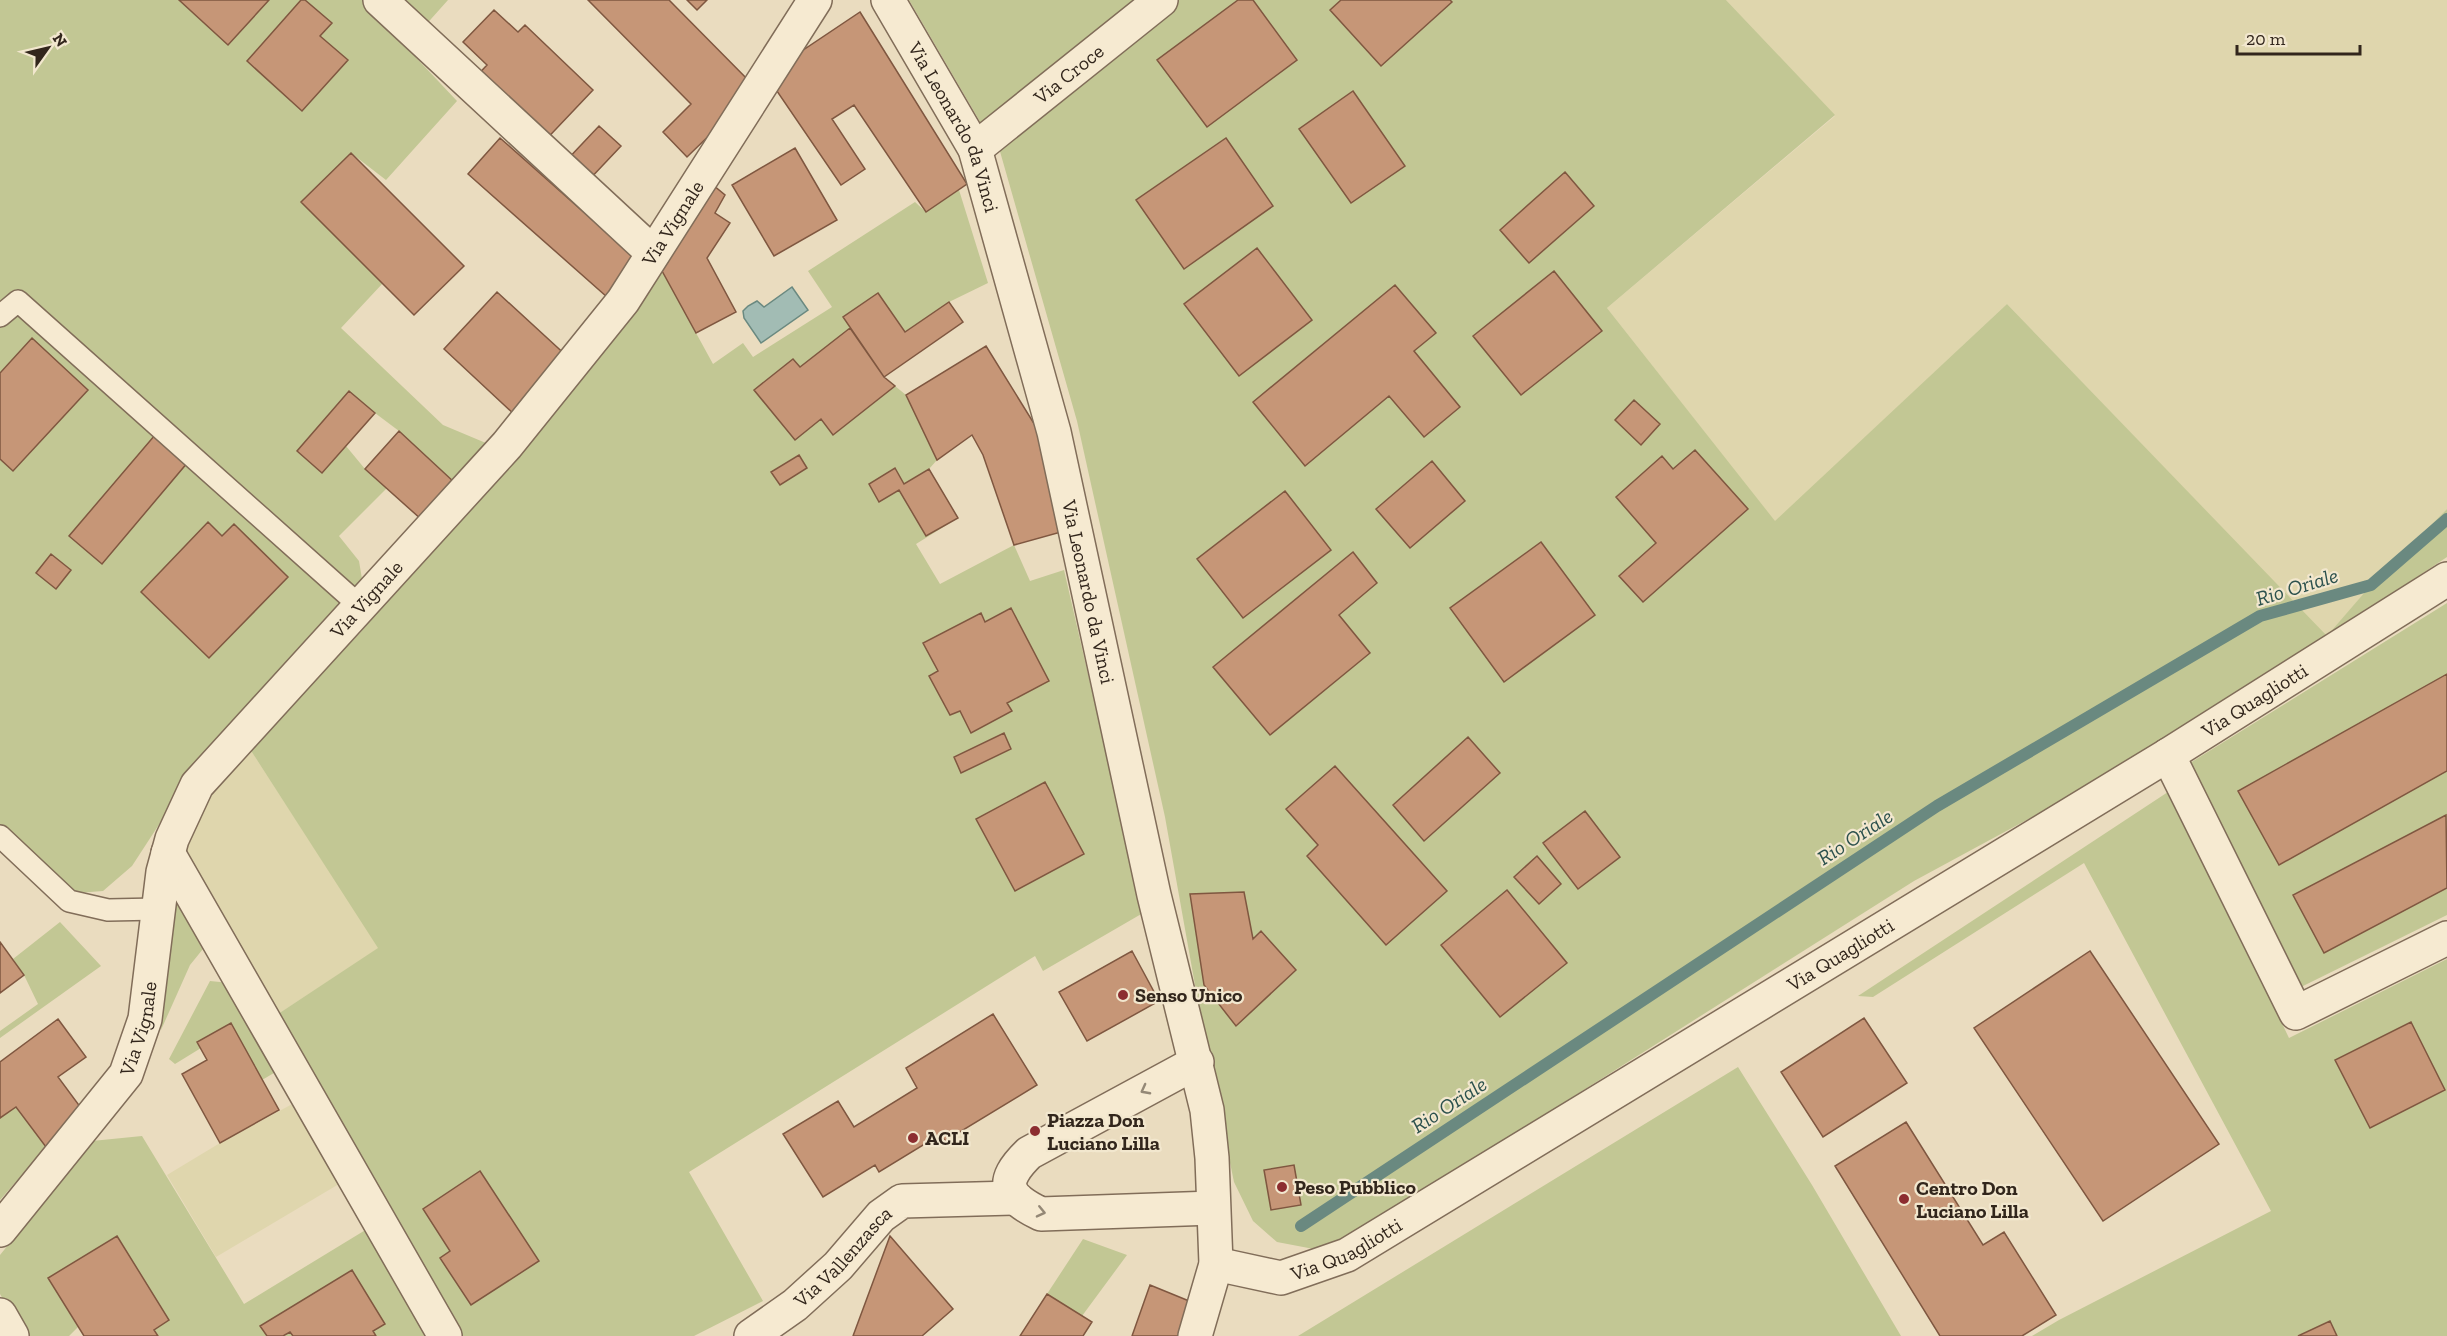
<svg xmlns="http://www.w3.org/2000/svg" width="2447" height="1336" font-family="'Zilla Slab',serif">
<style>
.farmland{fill:#dfd6ad}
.green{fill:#c2c794;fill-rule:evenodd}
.water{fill:#a2bcb4;stroke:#6a8980;stroke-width:1.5}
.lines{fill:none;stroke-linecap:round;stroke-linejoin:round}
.stream{stroke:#6a8980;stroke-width:12}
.building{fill:#c69677;stroke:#7f5740;stroke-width:1.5}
.service-casing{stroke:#816d59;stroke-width:24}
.minor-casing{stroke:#816d59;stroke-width:36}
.tertiary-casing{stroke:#816d59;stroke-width:36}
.service{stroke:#f6ead1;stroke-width:21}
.minor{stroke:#f6ead1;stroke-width:33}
.tertiary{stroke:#f6ead1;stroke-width:33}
.oneway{stroke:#948876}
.poi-dot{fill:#8c2d30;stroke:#f2e7ce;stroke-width:2}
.labels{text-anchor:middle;stroke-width:4.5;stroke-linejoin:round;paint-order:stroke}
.street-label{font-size:20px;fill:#32261c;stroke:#f2e7ce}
.poi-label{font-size:20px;font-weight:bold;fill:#32261c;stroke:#f2e7ce;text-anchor:start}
.water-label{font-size:21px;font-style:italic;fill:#2c514d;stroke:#f2e7ce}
</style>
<rect width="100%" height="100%" fill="#eadcbf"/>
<path class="farmland" d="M 1726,0 L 2447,0 L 2447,509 L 2371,585 L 2327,637 L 2007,304 L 1775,522 L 1607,308 L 1835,116 Z
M 248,746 L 379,948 L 275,1016 L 180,854 L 197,809 Z
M 296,1102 L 344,1181 L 216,1257 L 167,1175 L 220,1143 Z"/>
<path class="green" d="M 0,0 L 448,0 L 406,47 L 457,101 L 386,180 L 351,153 L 302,202 L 383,283 L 341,328 L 443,425 L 493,446 L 455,483 L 399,431 L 375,413 L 297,451 L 322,473 L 346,446 L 365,469 L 387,488 L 339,536 L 359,561 L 362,579 L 186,783 L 132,866 L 103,891 L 77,893 L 33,857 L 0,826 Z
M 909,0 L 1151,0 L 986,132 Z
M 1178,0 L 1726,0 L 1835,115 L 1607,308 L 1775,521 L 2007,304 L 2327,636 L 2371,585 L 2447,509 L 2447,557 L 2165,745 L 1914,881 L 1359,1232 L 1319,1250 L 1277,1242 L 1253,1221 L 1234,1182 L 1205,1041 L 1165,817 L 1077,421 L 999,148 ZM 2025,754 L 2025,755 L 1899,832 L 1937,806 Z
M 959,190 L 988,283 L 949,302 L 905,332 L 878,293 L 843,317 L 884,377 L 906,395 L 937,460 L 929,469 L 958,518 L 916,544 L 940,584 L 1014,545 L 1030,581 L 1064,570 L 1143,913 L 1043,971 L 1035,956 L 689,1172 L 763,1301 L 694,1336 L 457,1336 L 275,1016 L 378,948 L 248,746 L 360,633 L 661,269 L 713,364 L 743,343 L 753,357 L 832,307 L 808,271 L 915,202 L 926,212 Z
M 2447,603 L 2447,915 L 2301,987 L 2190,763 Z
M 2171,790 L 2289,1038 L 2447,959 L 2447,1336 L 2032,1336 L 2059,1320 L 2271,1211 L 2084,863 L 1873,997 L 1858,996 Z
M 185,902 L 207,944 L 190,965 L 161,1030 L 170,906 Z
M 60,922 L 101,966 L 0,1038 L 0,1031 L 38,1004 L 24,975 L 13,959 Z
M 210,981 L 230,983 L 279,1070 L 262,1080 L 231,1024 L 201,1048 L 175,1064 L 169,1059 Z
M 1738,1067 L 1812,1185 L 1901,1336 L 1298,1336 Z
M 16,1107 L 46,1147 L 0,1200 L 0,1118 Z
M 142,1136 L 244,1304 L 372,1226 L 435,1336 L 158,1336 L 154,1330 L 168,1320 L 117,1236 L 48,1278 L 78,1327 L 69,1336 L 24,1336 L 0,1294 L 0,1255 L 92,1141 Z
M 1083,1239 L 1127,1255 L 1082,1316 L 1047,1294 Z"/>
<path class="water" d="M 792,287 L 808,310 L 761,343 L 744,318 L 743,311 L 748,306 L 757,301 L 764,307 Z"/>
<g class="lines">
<path class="stream" d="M 1301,1226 L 1937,806 L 2260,616 L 2371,585 L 2447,519"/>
</g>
<path class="building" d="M 179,0 L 269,0 L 228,45 Z
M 301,0 L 305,0 L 332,23 L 320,36 L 348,60 L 302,111 L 247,61 Z
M 588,0 L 669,0 L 757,89 L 687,157 L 663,132 L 691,104 Z
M 687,0 L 707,0 L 697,10 Z
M 1238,0 L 1253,0 L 1297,60 L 1207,127 L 1157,60 Z
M 1341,0 L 1450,0 L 1452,2 L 1381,66 L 1330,10 Z
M 494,10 L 518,32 L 525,25 L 593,90 L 538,148 L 470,83 L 487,65 L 463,42 Z
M 860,12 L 967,184 L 926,212 L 854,105 L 832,119 L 865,169 L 841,185 L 766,75 Z
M 1353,91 L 1405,166 L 1351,203 L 1299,129 Z
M 599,126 L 621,146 L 587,182 L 565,162 Z
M 500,138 L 639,261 L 607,297 L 468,174 Z
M 1226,138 L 1273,206 L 1184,269 L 1136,200 Z
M 795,148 L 837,220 L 774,256 L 732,185 Z
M 351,153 L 464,266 L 414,315 L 301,202 Z
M 1565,172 L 1594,206 L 1529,263 L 1500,230 Z
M 707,180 L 725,195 L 715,213 L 730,223 L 707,258 L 736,312 L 696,333 L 661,269 Z
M 1257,248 L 1312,320 L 1239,376 L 1184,304 Z
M 1554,271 L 1602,331 L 1521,395 L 1473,336 Z
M 1395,285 L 1436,333 L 1414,351 L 1460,407 L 1424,437 L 1389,396 L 1305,466 L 1253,402 Z
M 497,292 L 570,359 L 516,416 L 444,349 Z
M 878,293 L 905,332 L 949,302 L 963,322 L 884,377 L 843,317 Z
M 850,328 L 884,377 L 895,386 L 833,435 L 821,419 L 795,440 L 754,390 L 793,359 L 800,367 Z
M 32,338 L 88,390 L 13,471 L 0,459 L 0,373 Z
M 986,346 L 1038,430 L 1061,532 L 1014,545 L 983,455 L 972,435 L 937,460 L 906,395 Z
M 349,391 L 375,413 L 322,473 L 297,451 Z
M 1634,400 L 1660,424 L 1641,445 L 1615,420 Z
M 399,431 L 455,483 L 422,520 L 365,469 Z
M 155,435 L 188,462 L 102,564 L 69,536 Z
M 1695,450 L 1748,509 L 1643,602 L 1619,576 L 1656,543 L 1616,497 L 1662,456 L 1673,469 Z
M 799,455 L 807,468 L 780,485 L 771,472 Z
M 1432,461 L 1465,501 L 1410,548 L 1376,509 Z
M 895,468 L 904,484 L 929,469 L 958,518 L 926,536 L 899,490 L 879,502 L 869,484 Z
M 1285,491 L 1331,550 L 1243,618 L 1197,559 Z
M 208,522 L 222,536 L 234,524 L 288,577 L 209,658 L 141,592 Z
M 1541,542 L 1595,615 L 1504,682 L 1450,608 Z
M 1353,552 L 1377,583 L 1339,615 L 1370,653 L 1270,735 L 1213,667 Z
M 51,554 L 71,570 L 56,589 L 36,573 Z
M 1011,608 L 1049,681 L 1007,703 L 1012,711 L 971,733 L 960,711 L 950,715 L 929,676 L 938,671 L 923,643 L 981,613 L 985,622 Z
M 2447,674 L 2447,771 L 2279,865 L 2238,791 Z
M 1004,733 L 1011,749 L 961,773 L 954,757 Z
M 1468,737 L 1500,773 L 1424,841 L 1393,805 Z
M 1335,766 L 1447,891 L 1386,945 L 1307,856 L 1318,845 L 1286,809 Z
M 1045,782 L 1084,854 L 1015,891 L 976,819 Z
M 1585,811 L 1620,857 L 1578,889 L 1543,843 Z
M 2446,815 L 2447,888 L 2324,953 L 2293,895 Z
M 1537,856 L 1561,884 L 1539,904 L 1514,877 Z
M 1507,890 L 1567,963 L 1500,1017 L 1441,945 Z
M 1244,892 L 1253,939 L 1261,931 L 1296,970 L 1236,1026 L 1204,985 L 1190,894 Z
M 0,942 L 24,975 L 0,993 Z
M 1132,951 L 1159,1001 L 1087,1041 L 1059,992 Z
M 2090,951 L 2219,1144 L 2103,1221 L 1974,1028 Z
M 993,1014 L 1037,1085 L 945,1141 L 941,1134 L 879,1172 L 875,1165 L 823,1197 L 783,1134 L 838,1101 L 854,1127 L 917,1088 L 906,1068 Z
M 1864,1018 L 1907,1083 L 1823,1137 L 1781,1072 Z
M 58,1019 L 86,1057 L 58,1077 L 87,1116 L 46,1147 L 16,1107 L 0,1118 L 0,1062 Z
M 2411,1022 L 2445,1090 L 2370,1128 L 2335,1060 Z
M 231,1023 L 279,1110 L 220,1143 L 182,1074 L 207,1060 L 197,1042 Z
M 1906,1122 L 1983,1245 L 2004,1232 L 2056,1315 L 2022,1336 L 1940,1336 L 1835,1166 Z
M 1294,1165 L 1301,1205 L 1271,1210 L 1264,1170 Z
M 480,1171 L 539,1261 L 471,1305 L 440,1258 L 450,1251 L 423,1209 Z
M 117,1236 L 169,1320 L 154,1330 L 158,1336 L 84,1336 L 48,1278 Z
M 890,1236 L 953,1309 L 922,1336 L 853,1336 Z
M 352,1270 L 385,1324 L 373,1331 L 376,1336 L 293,1336 L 290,1332 L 283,1336 L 267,1336 L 260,1326 Z
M 1150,1285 L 1194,1303 L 1185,1336 L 1132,1336 Z
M 1047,1294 L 1092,1322 L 1083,1336 L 1020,1336 Z
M 2330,1321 L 2337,1336 L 2298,1336 Z"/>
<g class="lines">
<defs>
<path id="service" d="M 0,316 L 18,301 L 360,606
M 0,836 L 69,901 L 108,910 L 158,909"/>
<g id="minor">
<path d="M 380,0 L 653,253"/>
<path id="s1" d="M 975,149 L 1161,0"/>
<path d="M 2168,755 L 2296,1013 L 2447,938"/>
<path d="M 168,853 L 445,1336"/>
<path d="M 1197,1062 L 1029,1153 C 998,1183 1006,1197 1041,1214 L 1213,1208"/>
<path id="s2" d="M 0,1230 L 126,1074 L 145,1019 L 163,872 L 172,839 L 197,785 L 507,445 L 623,301 L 815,0"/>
<path id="s3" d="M 1216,1264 L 1281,1278 L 1347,1255 L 2168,755 L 2447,579"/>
<path d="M 0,1315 L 12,1336"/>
<path id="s4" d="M 751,1336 L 795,1305 L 838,1266 L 881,1216 L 902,1201 L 1013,1198"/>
</g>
<g id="tertiary">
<path id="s5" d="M 888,0 L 975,149 L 1054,432 L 1154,895 L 1207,1110 L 1212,1158 L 1216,1264 L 1195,1336"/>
</g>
</defs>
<use href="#service" class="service-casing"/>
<use href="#minor" class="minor-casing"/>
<use href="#tertiary" class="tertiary-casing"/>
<use href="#service" class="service"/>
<use href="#minor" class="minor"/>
<use href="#tertiary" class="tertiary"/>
</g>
<defs><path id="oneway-chevron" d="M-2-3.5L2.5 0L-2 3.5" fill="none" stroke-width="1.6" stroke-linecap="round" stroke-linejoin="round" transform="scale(1.5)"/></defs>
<g class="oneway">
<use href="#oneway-chevron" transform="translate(1145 1090) rotate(152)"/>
<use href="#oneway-chevron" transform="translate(1041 1212) rotate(13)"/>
</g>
<g class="poi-dot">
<circle cx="1123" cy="995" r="6"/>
<circle cx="1035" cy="1131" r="6"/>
<circle cx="913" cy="1138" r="6"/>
<circle cx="1282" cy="1187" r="6"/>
<circle cx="1904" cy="1199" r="6"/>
</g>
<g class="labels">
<g class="street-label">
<text dy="7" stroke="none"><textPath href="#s1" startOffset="120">Via Croce</textPath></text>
<text dy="7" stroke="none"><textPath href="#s5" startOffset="144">Via Leonardo da Vinci</textPath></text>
<text dy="7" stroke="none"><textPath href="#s2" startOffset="1238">Via Vignale</textPath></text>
<text dy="7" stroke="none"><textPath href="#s5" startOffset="630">Via Leonardo da Vinci</textPath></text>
<text dy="7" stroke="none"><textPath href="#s2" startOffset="752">Via Vignale</textPath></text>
<text dy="7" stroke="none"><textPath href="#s3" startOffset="1200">Via Quagliotti</textPath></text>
<text dy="7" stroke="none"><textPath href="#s3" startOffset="714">Via Quagliotti</textPath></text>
<text dy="7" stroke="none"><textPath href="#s2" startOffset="248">Via Vignale</textPath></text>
<text dy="7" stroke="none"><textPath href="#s3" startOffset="138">Via Quagliotti</textPath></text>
<text dy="7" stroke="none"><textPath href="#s4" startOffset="122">Via Vallenzasca</textPath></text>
</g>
<g class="poi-label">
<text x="1135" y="1002">Senso Unico</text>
<text x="1047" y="1127">Piazza Don<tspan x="1047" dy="23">Luciano Lilla</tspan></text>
<text x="925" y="1145">ACLI</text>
<text x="1294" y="1194">Peso Pubblico</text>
<text x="1916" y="1195">Centro Don<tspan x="1916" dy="23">Luciano Lilla</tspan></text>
</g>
<g class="water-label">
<text transform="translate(2297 587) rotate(-17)" y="7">Rio Oriale</text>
<text transform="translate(1855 837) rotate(-33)" y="7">Rio Oriale</text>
<text transform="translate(1449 1105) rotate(-33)" y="7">Rio Oriale</text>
</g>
</g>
<g transform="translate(48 48) rotate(56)" stroke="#f2e7ce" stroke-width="4.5" paint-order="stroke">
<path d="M0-4.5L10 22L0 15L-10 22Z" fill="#32261c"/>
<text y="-9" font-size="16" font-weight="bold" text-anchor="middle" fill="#32261c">N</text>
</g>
<path d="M2237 45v9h123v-9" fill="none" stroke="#32261c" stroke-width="3"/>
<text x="2246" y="45" font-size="18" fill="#32261c" stroke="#f2e7ce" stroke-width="4.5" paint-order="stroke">20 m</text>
</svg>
